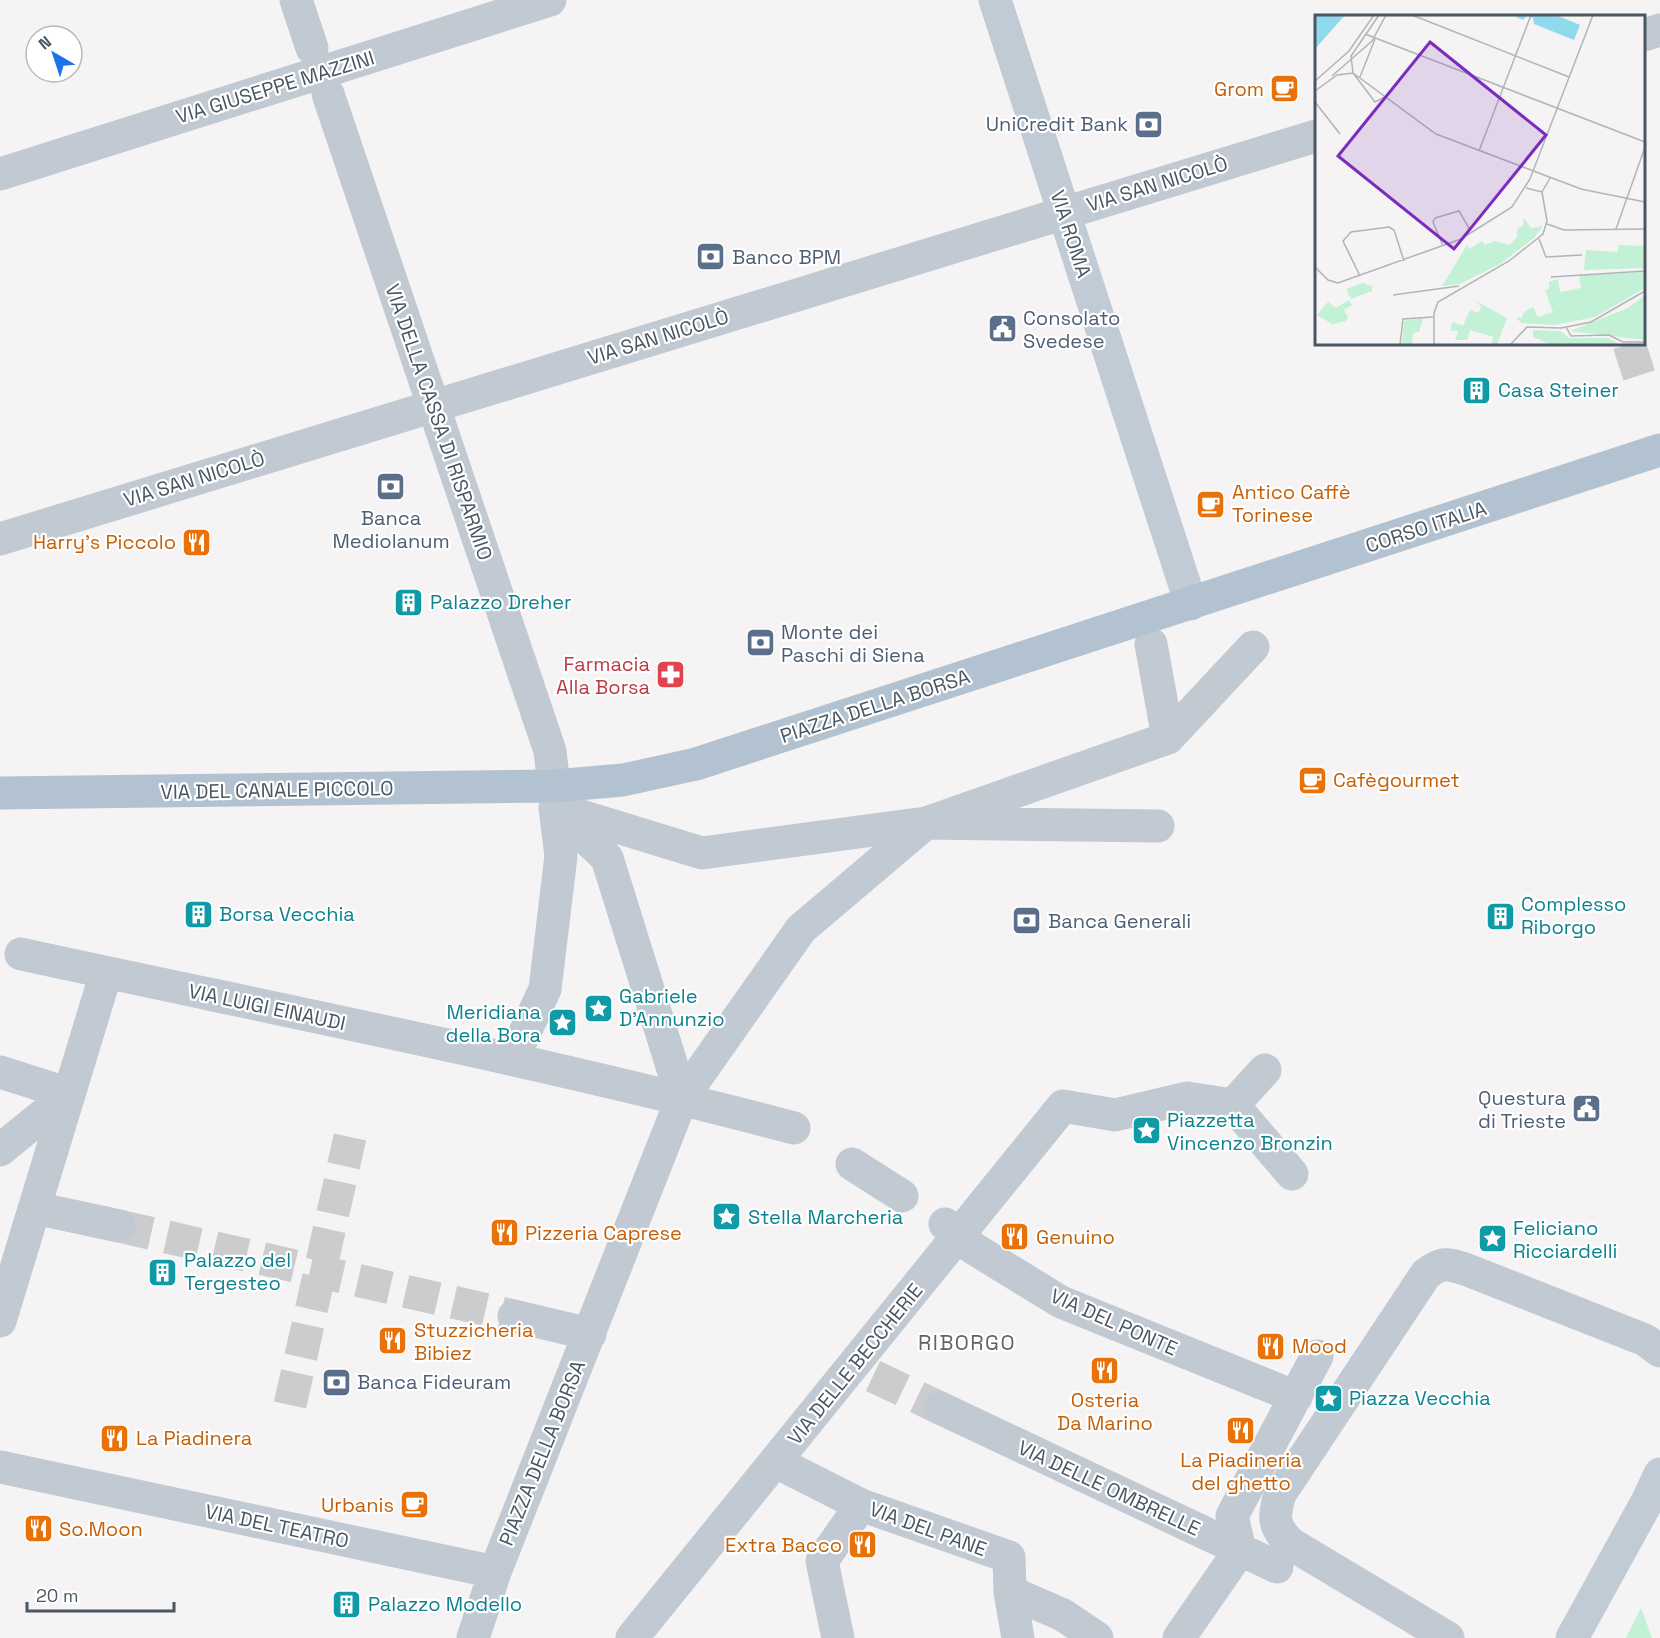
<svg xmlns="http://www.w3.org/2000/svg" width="1660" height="1638" font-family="'Space Grotesk',sans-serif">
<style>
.green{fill:#c3f1d5}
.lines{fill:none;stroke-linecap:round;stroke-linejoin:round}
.street-tunnel{stroke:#caccce;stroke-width:33;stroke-dasharray:33 16;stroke-linecap:butt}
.street{stroke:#c1cad2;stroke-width:33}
.secondary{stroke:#c1cbd6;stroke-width:33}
.primary{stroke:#b3c2d1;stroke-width:33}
.labels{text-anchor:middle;stroke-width:4.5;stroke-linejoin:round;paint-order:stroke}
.street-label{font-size:20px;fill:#4a5661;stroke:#fff}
.food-label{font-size:20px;fill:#c56008;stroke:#fff;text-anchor:start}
.service-label{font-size:20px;fill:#4e5e75;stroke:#fff;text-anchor:start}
.culture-label{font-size:20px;fill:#0d838f;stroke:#fff;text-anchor:start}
.health-label{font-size:20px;fill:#be3a42;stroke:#fff;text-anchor:end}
.neighbourhood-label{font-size:21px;letter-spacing:1.5px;fill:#5f6368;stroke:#fff}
.inset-road{fill:none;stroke:#b1b4b9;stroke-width:1.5}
.view{fill:#7b2cbf;fill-opacity:0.15;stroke:#7b2cbf;stroke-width:3}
.inset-edge{fill:none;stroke:#4a5661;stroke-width:3}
</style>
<rect width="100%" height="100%" fill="#f5f3f3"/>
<path class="green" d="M 1641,1608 L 1652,1638 L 1626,1638 Z"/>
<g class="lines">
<path class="street-tunnel" d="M 1629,344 L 1642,384
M 119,1226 L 514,1316
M 873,1376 L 940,1408
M 290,1405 L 350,1137"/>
<path class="street" d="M 296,0 L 312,48
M 1644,35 L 1660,30
M 328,94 L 550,751 L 554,786
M 0,174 L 550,0
M 0,539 L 1316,136
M 1151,644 L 1168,738
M 555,808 L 702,853 L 926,823 L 1158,826
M 560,813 L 607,858 L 682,1098
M 21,954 C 279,1010 538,1060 794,1128
M 513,1058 L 545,989 L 561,856 L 555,808
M 1265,1070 L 1233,1105 L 1292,1174
M 0,1072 L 69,1094 L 0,1150
M 852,1164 L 902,1196
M 35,1208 L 119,1226
M 945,1224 L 973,1248 L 1061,1302 L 1296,1397
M 514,1316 L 590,1334
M 0,1321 L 106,973
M 940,1408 L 1277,1567
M 776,1462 L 861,1505 L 1009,1557 L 1010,1592 L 1018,1638
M 0,1467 L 495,1572
M 1010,1592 L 1063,1615 L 1097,1638
M 473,1638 L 495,1572 L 682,1098 L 801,929 L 926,823 L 1168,738 L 1253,647
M 632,1638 L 1063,1106 L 1115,1115 L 1187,1098 L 1233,1105
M 838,1638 L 822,1561 L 861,1505
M 1179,1638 L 1240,1550 L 1232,1516 L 1317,1356
M 1448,1638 L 1291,1544 C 1273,1527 1273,1517 1280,1494 L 1426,1274 C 1442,1262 1446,1263 1465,1269 L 1645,1340 L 1660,1351"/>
<path class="secondary" d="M 995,0 L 1191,604
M 1572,1638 L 1648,1500 L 1660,1474"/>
<path class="primary" d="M 0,793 L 554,786 L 623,780 L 696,764 L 1660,450"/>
</g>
<defs>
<symbol id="cafe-square" viewBox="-11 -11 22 22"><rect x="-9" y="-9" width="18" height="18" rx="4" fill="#e8710a" stroke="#fff"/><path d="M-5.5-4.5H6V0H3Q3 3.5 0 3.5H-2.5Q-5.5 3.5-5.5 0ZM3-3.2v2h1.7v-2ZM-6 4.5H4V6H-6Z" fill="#fff"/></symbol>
<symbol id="bank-square" viewBox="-11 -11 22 22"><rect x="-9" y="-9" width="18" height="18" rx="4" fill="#5c6f8a" stroke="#fff"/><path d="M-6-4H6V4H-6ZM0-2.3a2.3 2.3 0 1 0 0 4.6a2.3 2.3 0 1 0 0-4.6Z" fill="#fff"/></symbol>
<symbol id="civic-square" viewBox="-11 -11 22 22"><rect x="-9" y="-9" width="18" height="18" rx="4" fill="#5c6f8a" stroke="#fff"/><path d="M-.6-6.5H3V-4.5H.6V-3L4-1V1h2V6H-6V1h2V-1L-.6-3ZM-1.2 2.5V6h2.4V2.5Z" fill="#fff"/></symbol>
<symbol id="building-square" viewBox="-11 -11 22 22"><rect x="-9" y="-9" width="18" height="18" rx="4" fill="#0f9aa8" stroke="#fff"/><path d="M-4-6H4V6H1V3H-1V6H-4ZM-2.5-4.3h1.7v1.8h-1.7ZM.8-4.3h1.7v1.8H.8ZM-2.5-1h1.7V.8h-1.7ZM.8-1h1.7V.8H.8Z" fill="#fff"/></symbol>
<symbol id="restaurant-square" viewBox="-11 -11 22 22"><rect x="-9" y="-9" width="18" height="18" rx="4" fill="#e8710a" stroke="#fff"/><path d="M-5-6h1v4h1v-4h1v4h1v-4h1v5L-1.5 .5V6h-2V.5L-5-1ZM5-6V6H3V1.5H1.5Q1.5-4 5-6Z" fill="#fff"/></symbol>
<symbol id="pharmacy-square" viewBox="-11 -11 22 22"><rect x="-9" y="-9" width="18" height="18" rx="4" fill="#e0444e" stroke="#fff"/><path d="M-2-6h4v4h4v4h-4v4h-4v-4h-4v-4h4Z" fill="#fff"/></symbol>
<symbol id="sight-square" viewBox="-11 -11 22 22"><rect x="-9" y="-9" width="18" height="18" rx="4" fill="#0f9aa8" stroke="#fff"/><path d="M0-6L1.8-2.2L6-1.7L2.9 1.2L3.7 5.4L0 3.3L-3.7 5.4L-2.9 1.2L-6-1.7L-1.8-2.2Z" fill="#fff"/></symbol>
</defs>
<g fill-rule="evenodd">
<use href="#cafe-square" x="1268" y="72" width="33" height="33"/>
<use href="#bank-square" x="1132" y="108" width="33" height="33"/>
<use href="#bank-square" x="694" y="240" width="33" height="33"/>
<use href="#civic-square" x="986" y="312" width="33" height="33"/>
<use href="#building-square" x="1460" y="374" width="33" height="33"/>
<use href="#bank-square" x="374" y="470" width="33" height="33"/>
<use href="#cafe-square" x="1194" y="488" width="33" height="33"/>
<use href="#restaurant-square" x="180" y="526" width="33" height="33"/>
<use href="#building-square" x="392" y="586" width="33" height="33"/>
<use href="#bank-square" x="744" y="626" width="33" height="33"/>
<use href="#pharmacy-square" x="654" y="658" width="33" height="33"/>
<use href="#cafe-square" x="1296" y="764" width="33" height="33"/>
<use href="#building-square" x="182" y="898" width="33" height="33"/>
<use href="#building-square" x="1484" y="900" width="33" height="33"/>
<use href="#bank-square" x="1010" y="904" width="33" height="33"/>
<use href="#sight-square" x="582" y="992" width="33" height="33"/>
<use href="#sight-square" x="546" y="1006" width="33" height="33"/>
<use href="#civic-square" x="1570" y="1092" width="33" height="33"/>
<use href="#sight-square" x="1130" y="1114" width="33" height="33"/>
<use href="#sight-square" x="710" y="1200" width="33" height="33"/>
<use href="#restaurant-square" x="488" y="1216" width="33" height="33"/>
<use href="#restaurant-square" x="998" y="1220" width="33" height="33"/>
<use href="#sight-square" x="1476" y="1222" width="33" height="33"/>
<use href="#building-square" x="146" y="1256" width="33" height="33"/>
<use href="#restaurant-square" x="376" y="1324" width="33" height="33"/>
<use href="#restaurant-square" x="1254" y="1330" width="33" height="33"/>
<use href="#restaurant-square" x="1088" y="1354" width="33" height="33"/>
<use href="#bank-square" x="320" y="1366" width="33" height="33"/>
<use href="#sight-square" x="1312" y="1382" width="33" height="33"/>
<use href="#restaurant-square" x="1224" y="1414" width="33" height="33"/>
<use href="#restaurant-square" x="98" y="1422" width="33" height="33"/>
<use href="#cafe-square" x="398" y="1488" width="33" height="33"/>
<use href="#restaurant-square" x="22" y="1512" width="33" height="33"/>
<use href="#restaurant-square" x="846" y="1528" width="33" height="33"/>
<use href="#building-square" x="330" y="1588" width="33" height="33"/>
</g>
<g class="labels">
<g class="street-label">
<text transform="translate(275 87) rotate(-17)" y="7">VIA GIUSEPPE MAZZINI</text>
<text transform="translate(1157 184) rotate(-17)" y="7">VIA SAN NICOLÒ</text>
<text transform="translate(1071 234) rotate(72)" y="7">VIA ROMA</text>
<text transform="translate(658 337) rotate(-17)" y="7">VIA SAN NICOLÒ</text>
<text transform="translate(439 422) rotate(71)" y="7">VIA DELLA CASSA DI RISPARMIO</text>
<text transform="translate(194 479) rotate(-17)" y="7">VIA SAN NICOLÒ</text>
<text transform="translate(1426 527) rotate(-18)" y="7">CORSO ITALIA</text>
<text transform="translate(875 706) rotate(-18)" y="7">PIAZZA DELLA BORSA</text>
<text transform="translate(277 790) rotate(-1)" y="7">VIA DEL CANALE PICCOLO</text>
<text transform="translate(267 1007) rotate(12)" y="7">VIA LUIGI EINAUDI</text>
<text transform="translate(1114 1322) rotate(24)" y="7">VIA DEL PONTE</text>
<text transform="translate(855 1364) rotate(-51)" y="7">VIA DELLE BECCHERIE</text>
<text transform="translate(542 1453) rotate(-68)" y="7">PIAZZA DELLA BORSA</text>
<text transform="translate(1109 1488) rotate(25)" y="7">VIA DELLE OMBRELLE</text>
<text transform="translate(277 1526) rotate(12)" y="7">VIA DEL TEATRO</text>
<text transform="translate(928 1529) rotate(20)" y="7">VIA DEL PANE</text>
</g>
<g class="food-label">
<text x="1264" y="96" text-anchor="end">Grom</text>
<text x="1232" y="499">Antico Caffè<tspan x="1232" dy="23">Torinese</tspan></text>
<text x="176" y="549" text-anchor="end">Harry's Piccolo</text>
<text x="1333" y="787">Cafègourmet</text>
<text x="525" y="1240">Pizzeria Caprese</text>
<text x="1036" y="1244">Genuino</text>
<text x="414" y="1337">Stuzzicheria<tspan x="414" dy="23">Bibiez</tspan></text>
<text x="1292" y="1353">Mood</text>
<text x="1105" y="1407" text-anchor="middle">Osteria<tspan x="1105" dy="23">Da Marino</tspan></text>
<text x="136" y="1445">La Piadinera</text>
<text x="1241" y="1467" text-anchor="middle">La Piadineria<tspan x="1241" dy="23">del ghetto</tspan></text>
<text x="394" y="1512" text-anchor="end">Urbanis</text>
<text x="59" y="1536">So.Moon</text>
<text x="842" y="1552" text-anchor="end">Extra Bacco</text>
</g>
<g class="service-label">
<text x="1128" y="131" text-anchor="end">UniCredit Bank</text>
<text x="732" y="264">Banco BPM</text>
<text x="1023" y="325">Consolato<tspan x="1023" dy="23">Svedese</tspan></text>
<text x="391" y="525" text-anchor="middle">Banca<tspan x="391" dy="23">Mediolanum</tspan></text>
<text x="781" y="639">Monte dei<tspan x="781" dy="23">Paschi di Siena</tspan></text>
<text x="1048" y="928">Banca Generali</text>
<text x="1566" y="1105" text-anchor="end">Questura<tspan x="1566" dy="23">di Trieste</tspan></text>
<text x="357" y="1389">Banca Fideuram</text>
</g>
<g class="culture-label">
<text x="1498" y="397">Casa Steiner</text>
<text x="430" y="609">Palazzo Dreher</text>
<text x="1521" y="911">Complesso<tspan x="1521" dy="23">Riborgo</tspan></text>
<text x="219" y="921">Borsa Vecchia</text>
<text x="619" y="1003">Gabriele<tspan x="619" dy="23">D'Annunzio</tspan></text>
<text x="541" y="1019" text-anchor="end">Meridiana<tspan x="541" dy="23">della Bora</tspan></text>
<text x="1167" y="1127">Piazzetta<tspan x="1167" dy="23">Vincenzo Bronzin</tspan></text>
<text x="748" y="1224">Stella Marcheria</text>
<text x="1513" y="1235">Feliciano<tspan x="1513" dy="23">Ricciardelli</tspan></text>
<text x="184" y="1267">Palazzo del<tspan x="184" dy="23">Tergesteo</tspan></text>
<text x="1349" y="1405">Piazza Vecchia</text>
<text x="368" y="1611">Palazzo Modello</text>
</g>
<g class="health-label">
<text x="650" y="671">Farmacia<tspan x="650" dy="23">Alla Borsa</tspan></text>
</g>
<g class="neighbourhood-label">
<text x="967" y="1350">RIBORGO</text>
</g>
</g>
<g transform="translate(1315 15)">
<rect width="330" height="330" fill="#f5f3f3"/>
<path d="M 209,203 L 216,213 L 228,211 L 219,223 L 185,249 L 145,269 L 127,271 L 152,230 L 154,234 L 167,226 L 170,230 L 180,226 L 194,230 L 202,222 L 202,214 L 208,210 ZM 303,230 L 330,231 L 330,253 L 269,255 L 271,235 L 303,237 ZM 330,257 L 330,273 L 280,302 L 240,310 L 206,308 L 201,302 L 207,303 L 209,297 L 218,292 L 223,302 L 238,297 L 230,275 L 234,274 L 234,267 L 243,264 L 245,277 L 266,273 L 264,260 ZM 48,268 L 57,271 L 57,276 L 36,284 L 31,274 ZM 330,280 L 330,325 L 255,316 L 313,293 ZM 34,285 L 37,290 L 29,295 L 33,302 L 31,306 L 17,309 L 2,300 L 13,287 L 21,293 ZM 159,285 L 192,303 L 182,330 L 176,330 L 179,322 L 155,315 L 152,325 L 140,325 L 143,316 L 136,316 L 136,310 L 139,307 L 148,311 L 155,295 L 164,298 L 166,290 ZM 108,303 L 104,317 L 98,318 L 97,330 L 87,330 L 89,306 ZM 218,315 L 245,316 L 254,323 L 293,323 L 306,330 L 237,330 L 218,322 Z" fill="#c3f1d5"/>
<path d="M 0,0 L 30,0 L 0,34 ZM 197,0 L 241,0 L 265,10 L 259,25 L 219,9 L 218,3 L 212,1 L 208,5 Z" fill="#90daee"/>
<path class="inset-road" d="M 97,0 L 254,62M 50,19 L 330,127M 38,58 L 60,87 L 70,82M 38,58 L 36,41 L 64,0M 17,61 L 57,26 L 71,0M 45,62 L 60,24M 0,66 L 34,36 L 59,0M 0,76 L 22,60 L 38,58 L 121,119 L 266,174 L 330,187M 0,87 L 25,119M 164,136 L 216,0M 211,173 L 227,177 L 235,163M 232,209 L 249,215 L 330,214M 301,214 L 330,132M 224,224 L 231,242 L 267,240M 128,231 L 118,207 L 120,203 L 144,196 L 154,213 L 153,220M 0,252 L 13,265 L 23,268 L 146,224 L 197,192 L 215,164 L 278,0M 45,261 L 28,226 L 36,217 L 74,212 L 79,215 L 89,246M 236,262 L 330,256M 78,280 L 144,271M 251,312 L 256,321 L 294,320 L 308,327 L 330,327M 85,330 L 88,304 L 118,302M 119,330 L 119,298 L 123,287 L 194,246 L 228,219 L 232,206 L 227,177M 195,330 L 212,312 L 246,313 L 276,307 L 330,276"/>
<path class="view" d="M 115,27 L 231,120 L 139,234 L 23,141 Z"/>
<rect width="330" height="330" class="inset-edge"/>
</g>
<g transform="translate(54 54) rotate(321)"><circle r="28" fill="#ffffff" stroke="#b7bbc0" stroke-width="1.5"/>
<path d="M0-4.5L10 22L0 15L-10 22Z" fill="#1a73e8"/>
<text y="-9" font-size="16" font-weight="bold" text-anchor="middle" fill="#4a5661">N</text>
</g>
<path d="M27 1602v9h147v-9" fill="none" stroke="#4a5661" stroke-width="3"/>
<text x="36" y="1602" font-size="18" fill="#4a5661" stroke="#ffffff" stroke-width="4.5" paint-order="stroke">20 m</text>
</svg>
